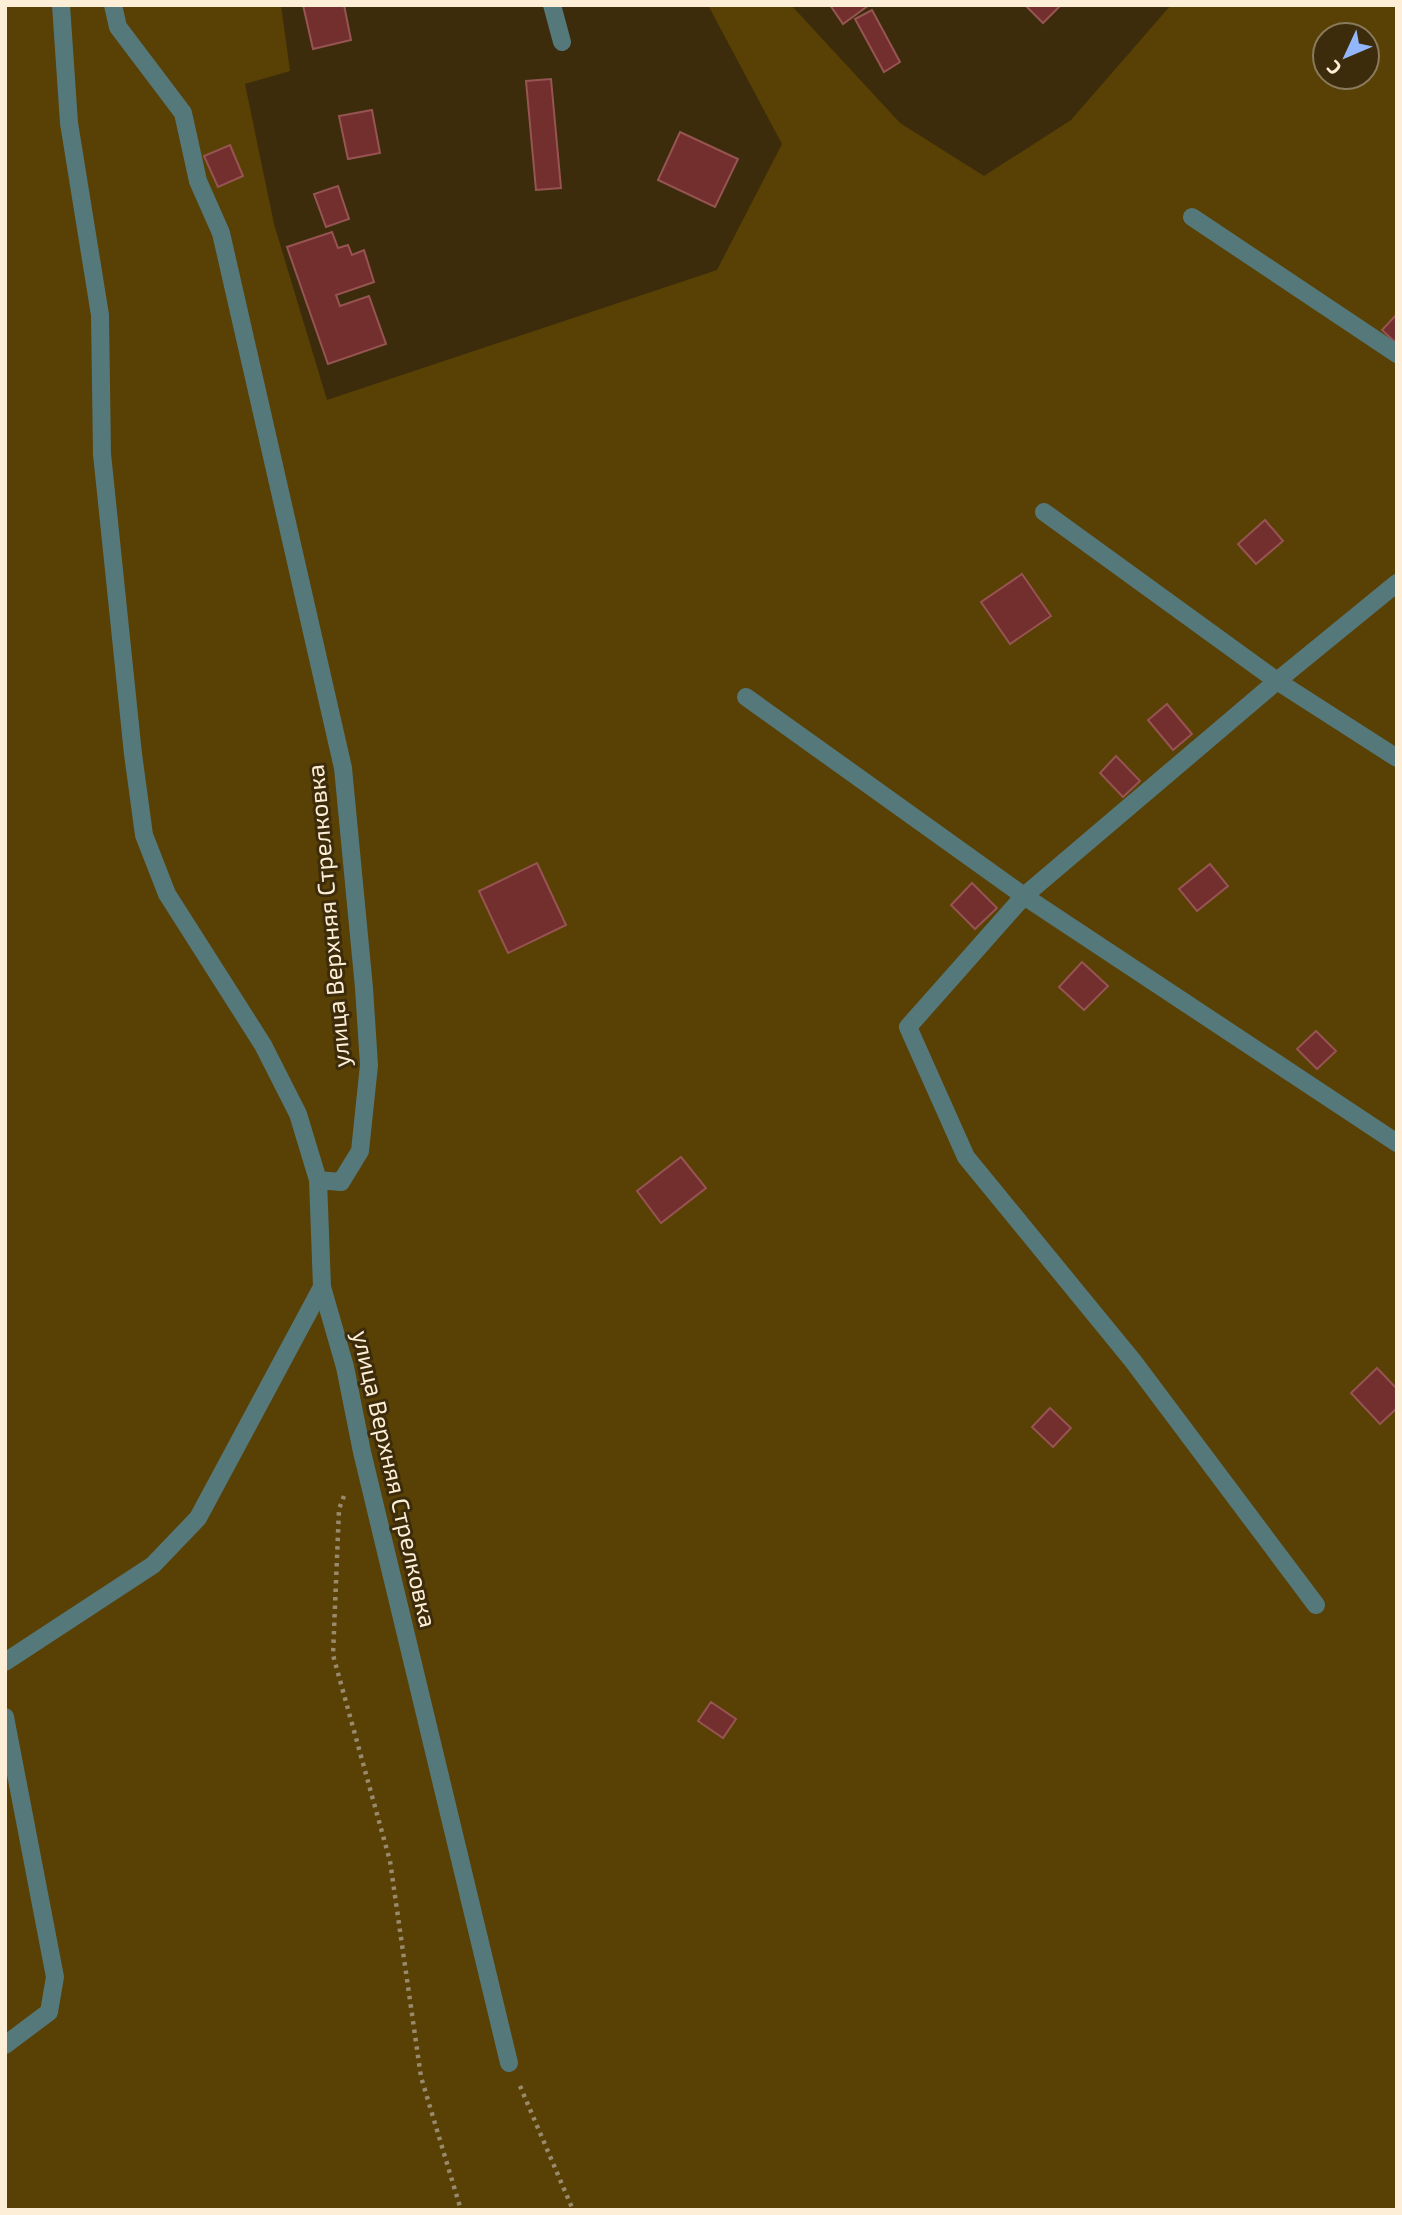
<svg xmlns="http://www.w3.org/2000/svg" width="1402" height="2215" font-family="'Exo 2',sans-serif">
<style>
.green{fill:#594004;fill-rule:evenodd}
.building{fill:#732e2e;stroke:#965452;stroke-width:2}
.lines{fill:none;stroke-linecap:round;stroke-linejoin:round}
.path{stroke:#998a6d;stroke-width:4.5;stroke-dasharray:3.5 5;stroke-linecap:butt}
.lane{stroke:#55787b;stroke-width:18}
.street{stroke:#55787b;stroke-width:18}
.labels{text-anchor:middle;stroke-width:6;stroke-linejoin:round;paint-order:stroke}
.street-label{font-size:24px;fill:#fdefd7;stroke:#3c2c0b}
</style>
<rect width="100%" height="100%" fill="#3c2c0b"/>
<path class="green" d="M 5,5 L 281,5 L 290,71 L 245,84 L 274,224 L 327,400 L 717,270 L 782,144 L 708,5 L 791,5 L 900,123 L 984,176 L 1071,120 L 1171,5 L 1397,5 L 1397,2210 L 5,2210 ZM 1325,35 L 1367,35 L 1367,77 L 1325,77 Z"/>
<path class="building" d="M 303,5 L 344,5 L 351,40 L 313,49 Z
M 830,5 L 869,5 L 843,24 Z
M 1025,5 L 1061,5 L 1043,23 Z
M 872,10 L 900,62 L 884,72 L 855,19 Z
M 551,79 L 561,188 L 536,190 L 526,81 Z
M 372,110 L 380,153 L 348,159 L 339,116 Z
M 680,132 L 738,159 L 715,207 L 658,180 Z
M 230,145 L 243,176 L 218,187 L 204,156 Z
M 338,186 L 349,219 L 326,227 L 314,194 Z
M 332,232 L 338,248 L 348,245 L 352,255 L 364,250 L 374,282 L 336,295 L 340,306 L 369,296 L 386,344 L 328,364 L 287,247 Z
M 1397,314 L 1397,344 L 1382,330 Z
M 1265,520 L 1283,541 L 1256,564 L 1238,544 Z
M 1022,574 L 1051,616 L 1010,644 L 981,602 Z
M 1167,704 L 1192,734 L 1173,750 L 1148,720 Z
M 1116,756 L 1140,781 L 1123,797 L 1100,773 Z
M 537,863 L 566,925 L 508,953 L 479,891 Z
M 1210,864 L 1228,886 L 1197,911 L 1179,889 Z
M 972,883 L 997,908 L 975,929 L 951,905 Z
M 1082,962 L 1108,986 L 1084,1010 L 1059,987 Z
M 1316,1031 L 1336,1051 L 1317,1069 L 1297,1049 Z
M 681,1157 L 706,1188 L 661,1223 L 637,1191 Z
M 1377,1368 L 1397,1389 L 1397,1408 L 1380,1424 L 1351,1393 Z
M 1050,1408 L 1071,1428 L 1053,1447 L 1032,1427 Z
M 711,1702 L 736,1719 L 723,1738 L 698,1721 Z"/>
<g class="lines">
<path class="path" d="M 344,1496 L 339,1509 L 333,1655 L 390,1861 L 421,2077 L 461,2210
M 520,2086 L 573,2210"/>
<path class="lane" d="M 552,5 L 562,42
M 1192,217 L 1397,354
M 1044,512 L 1277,681 L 1397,758
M 746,697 L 1024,896 L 1397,1143
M 1024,896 L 908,1027 L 966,1157 L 1133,1361 L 1316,1605
M 5,1662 L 153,1565 L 198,1518 L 322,1287
M 5,1717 L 55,1977 L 49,2012 L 5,2045"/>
<path class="street" d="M 61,5 L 69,123 L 100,315 L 102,454 L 133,754 L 144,835 L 167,894 L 263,1045 L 298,1114 L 318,1180
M 113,5 L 118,27 L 183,113 L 198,181 L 221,233 L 343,768 L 364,988 L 369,1065 L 360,1151 L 341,1182 L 318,1180 L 322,1287 L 345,1367 L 362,1452 L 509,2063
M 1024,896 L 1277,681 L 1397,583"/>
</g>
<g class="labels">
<g class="street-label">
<text transform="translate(329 916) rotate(-95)" y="8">улица Верхняя Стрелковка</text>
<text transform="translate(394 1479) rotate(77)" y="8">улица Верхняя Стрелковка</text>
</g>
</g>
<rect width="1402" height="2215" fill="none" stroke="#fdefd7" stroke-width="14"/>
<g transform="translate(1346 56) rotate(226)"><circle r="33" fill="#3c2c0b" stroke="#897a5d" stroke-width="2"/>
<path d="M0-5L12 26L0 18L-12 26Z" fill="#92b7fd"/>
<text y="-10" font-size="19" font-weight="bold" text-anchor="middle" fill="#fdefd7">С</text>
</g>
</svg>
